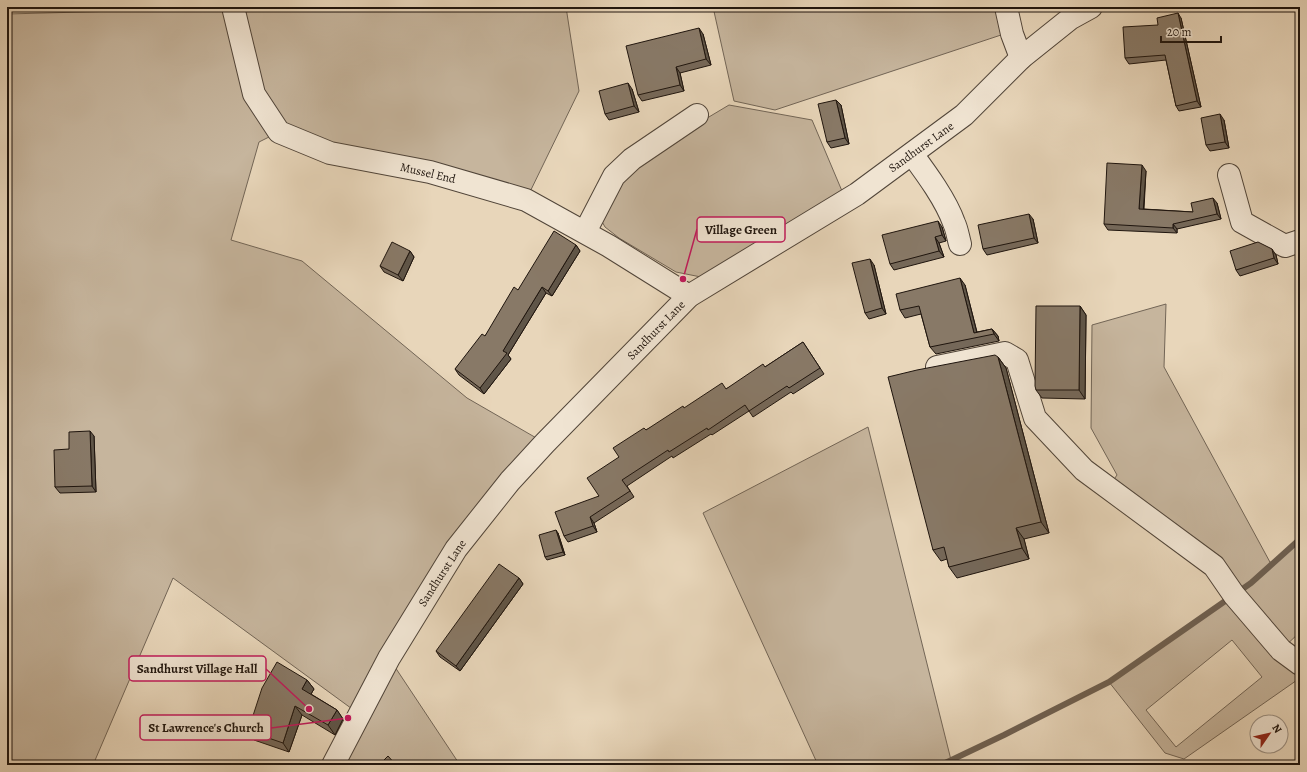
<svg xmlns="http://www.w3.org/2000/svg" width="1307" height="772" font-family="Alegreya,serif">
	<style>
		.green { fill: #c6b59d; stroke: #726556; fill-rule: evenodd }
		.lines { fill: none; stroke-linecap: round; stroke-linejoin: round }
		.stream { stroke: #6f6152; stroke-width: 6 }
		.minor-casing { stroke: #514539; stroke-width: 24 }
		.minor { stroke: #f0e4d2; stroke-width: 22 }
		.wall { fill: #756859; stroke: #1f150e }
		.shaded-wall { fill: #5f5548; stroke: #1f150e }
		.building { fill: #887967; stroke: #1f150e }
		.labels { text-anchor: middle; stroke-width: 3.5; stroke-linejoin: round; paint-order: stroke }
		.street-label { font-size: 12px; fill: #1f150e; stroke: #f0e4d2 }
		.leader { fill: none; stroke: #c2185b; stroke-width: 1.5 }
		.callout-dot { fill: #c2185b; stroke: #f0e4d2; stroke-width: 1.5 }
		.callout { fill: #f0e4d2; stroke: #c2185b; stroke-width: 1.5 }
		.callout-label { font-size: 13px; text-anchor: middle; font-weight: bold; fill: #1f150e }
	</style>
	<rect width="100%" height="100%" fill="#e8d6ba"/>
	<filter id="stains"><feTurbulence type="fractalNoise" baseFrequency=".005" numOctaves="4"/><feColorMatrix values="0 0 0 0 .2 0 0 0 0 .09 0 0 0 0 .02 0 0 0 .5 -.17"/></filter>
	<radialGradient id="worn" r=".72"><stop offset=".6" stop-color="#630" stop-opacity="0"/><stop offset="1" stop-color="#630" stop-opacity=".3"/></radialGradient>
	<g class="green">
		<polygon points="233,7 566,7 579,91 526,200 279,132 259,142 231,240 302,261 467,398 545,443 389,658 460,765 333,765 359,714 173,578 93,765 7,765 7,14 232,8"/>
		<polygon points="713,7 995,7 1001,35 775,110 734,101"/>
		<polygon points="729,105 812,120 842,191 701,277 676,272 619,238 605,227 600,218 618,180 672,139"/>
		<path d="M1166,304l-2,63 107,197 29,-25v93l-19,18 19,14v14l-116,81 -19,-6 -56,-71 125,-87 -126,-107 9,-13 -26,-47 1,-103zM1232,640l30,37 -86,70 -30,-37z"/>
		<polygon points="868,427 951,760 941,765 818,765 703,513"/>
	</g>
	<g class="lines">
		<polyline class="stream" points="941,765 1004,735 1109,682 1251,583 1300,539"/>
		<defs>
			<g id="minor">
				<polyline points="233,7 254,94 279,132 330,153 430,172 526,200 609,246 689,296"/>
				<polyline points="1006,7 1012,34 1021,58"/>
				<path d="M912,154c14,19 34,46 42,69 3,6 4,14 6,21"/>
				<polyline points="1229,175 1242,222 1285,246 1300,241"/>
				<polyline points="585,232 614,176 632,159 697,115"/>
				<polyline points="937,367 1005,353 1017,360 1035,418 1084,470 1214,566 1234,595 1281,650 1300,664"/>
				<polyline points="333,765 389,658 456,549 510,481 545,443 689,296 857,194 964,115 1021,58 1071,18 1091,7"/>
			</g>
		</defs>
		<use href="#minor" class="minor-casing"/>
		<use href="#minor" class="minor"/>
	</g>
	<g class="wall">
		<polygon points="1181,18 1201,107 1179,111 1176,106 1166,60 1129,64 1125,58 1158,25"/>
		<polygon points="703,34 711,65 680,73 684,91 642,101 638,95"/>
		<polygon points="632,89 639,112 609,120 605,114"/>
		<polygon points="836,100 841,105 849,144 831,148 827,142"/>
		<polygon points="1224,120 1229,148 1210,151 1206,145"/>
		<polygon points="1146,171 1144,209 1193,212 1217,203 1221,219 1177,229 1177,233 1108,230 1104,224"/>
		<polygon points="1033,219 1038,243 987,255 983,249"/>
		<polygon points="942,227 946,241 939,243 944,257 894,270 890,264"/>
		<polygon points="576,245 580,251 552,296 546,293 508,355 511,359 484,394 459,375 455,369 485,336 518,290"/>
		<polygon points="410,251 414,257 403,281 384,272 380,266"/>
		<polygon points="1276,255 1278,264 1240,276 1236,270"/>
		<polygon points="874,265 886,314 869,319 865,313"/>
		<polygon points="965,285 977,332 992,329 998,336 999,341 936,354 930,347 921,314 905,318 900,310"/>
		<polygon points="1080,306 1086,315 1085,399 1042,398 1036,390"/>
		<polygon points="803,342 824,374 793,394 791,392 753,417 749,411 712,435 711,434 673,458 672,456 627,486 634,497 594,523 597,532 568,542 564,536 599,496 619,457 646,430 726,389 765,367"/>
		<polygon points="998,357 1006,368 1049,533 1024,539 1029,559 957,578 949,567 947,559 941,561 933,550"/>
		<polygon points="94,436 96,492 60,493 55,487 69,449"/>
		<polygon points="558,533 565,555 547,560 545,557"/>
		<polygon points="519,578 523,584 460,671 440,657 436,651"/>
		<polygon points="307,680 314,689 311,694 337,710 343,719 335,735 302,715 289,752 254,740 248,731"/>
	</g>
	<g class="shaded-wall">
		<polygon points="1178,13 1181,18 1201,107 1197,101"/>
		<polygon points="699,28 703,34 711,65 706,59"/>
		<polygon points="676,67 680,73 684,91 680,85"/>
		<polygon points="628,83 632,89 639,112 634,106"/>
		<polygon points="836,100 841,105 849,144 845,138"/>
		<polygon points="1220,114 1224,120 1229,148 1225,142"/>
		<polygon points="1142,165 1146,171 1143,214 1139,209"/>
		<polygon points="1213,198 1217,203 1221,219 1217,214"/>
		<polygon points="1029,214 1033,219 1038,243 1034,238"/>
		<polygon points="938,221 942,227 946,241 942,235"/>
		<polygon points="1173,224 1177,229 1177,233 1173,228"/>
		<polygon points="935,237 939,243 944,257 939,251"/>
		<polygon points="576,245 580,251 552,296 548,291"/>
		<polygon points="1272,249 1276,255 1278,264 1274,258"/>
		<polygon points="410,251 414,257 403,281 398,275"/>
		<polygon points="870,259 874,265 886,314 882,308"/>
		<polygon points="960,278 965,285 978,337 974,333"/>
		<polygon points="542,287 546,293 508,355 511,359 484,394 480,388"/>
		<polygon points="1080,306 1086,315 1085,399 1079,390"/>
		<polygon points="992,329 998,336 999,341 994,334"/>
		<polygon points="998,357 1006,368 1049,533 1041,522"/>
		<polygon points="90,431 94,436 96,492 92,486"/>
		<polygon points="590,517 594,523 597,532 593,526"/>
		<polygon points="1016,528 1024,539 1029,559 1022,548"/>
		<polygon points="556,530 558,533 565,555 563,552"/>
		<polygon points="519,578 523,584 460,671 456,666"/>
		<polygon points="307,680 314,689 308,699 302,689"/>
		<polygon points="295,706 302,715 289,752 283,743"/>
		<polygon points="337,710 343,719 335,735 328,725"/>
	</g>
	<g class="building">
		<polygon points="1178,13 1197,101 1176,106 1165,55 1125,58 1123,27 1158,25 1157,18"/>
		<polygon points="699,28 706,59 676,67 680,85 638,95 626,46"/>
		<polygon points="628,83 634,106 605,114 599,91"/>
		<polygon points="836,100 845,138 827,142 818,104"/>
		<polygon points="1220,114 1225,142 1206,145 1201,118"/>
		<polygon points="1107,163 1142,165 1139,209 1193,212 1191,203 1213,198 1217,214 1173,224 1173,228 1104,224"/>
		<polygon points="1029,214 1034,238 983,249 978,225"/>
		<polygon points="938,221 942,235 935,237 939,251 890,264 882,235"/>
		<polygon points="554,231 576,245 548,291 542,287 503,351 507,353 480,388 455,369 482,334 485,336 514,287 518,290"/>
		<polygon points="392,242 410,251 398,275 380,266"/>
		<polygon points="1258,242 1272,249 1274,258 1236,270 1230,251"/>
		<polygon points="870,259 882,308 865,313 852,263"/>
		<polygon points="960,278 974,333 992,329 994,334 930,347 919,306 900,310 896,294"/>
		<polygon points="1036,306 1080,306 1079,390 1036,390 1035,386"/>
		<polygon points="803,342 820,368 789,388 787,386 749,411 745,405 708,430 707,428 669,452 668,450 622,480 630,491 590,517 593,526 564,536 555,512 599,496 587,478 619,457 613,448 644,428 646,430 683,406 684,408 722,383 726,389 763,364 765,367"/>
		<polygon points="995,355 998,357 1041,522 1016,528 1022,548 949,567 944,547 933,550 888,377 917,370"/>
		<polygon points="90,431 92,486 55,487 54,450 69,449 69,432"/>
		<polygon points="556,530 563,552 545,557 539,535"/>
		<polygon points="499,564 519,578 456,666 436,651"/>
		<polygon points="277,662 307,680 302,689 337,710 328,725 295,706 283,743 248,731 262,688"/>
		<polygon points="388,756 396,765 379,765"/>
	</g>
	<g class="labels">
		<g class="street-label">
			<text transform="translate(921 147) rotate(-36)" y="4">Sandhurst Lane</text>
			<text transform="translate(428 173) rotate(13)" y="4">Mussel End</text>
			<text transform="translate(656 330) rotate(-46)" y="4">Sandhurst Lane</text>
			<text transform="translate(442 573) rotate(-57)" y="4">Sandhurst Lane</text>
		</g>
	</g>
	<path class="leader" d="M683 279L697 229M309 709L266 669M348 718L271 728"/>
	<g class="callout-dot">
		<circle cx="683" cy="279" r="4"/>
		<circle cx="309" cy="709" r="4"/>
		<circle cx="348" cy="718" r="4"/>
	</g>
	<g class="callout">
		<rect x="697" y="217" width="88" height="25" rx="4"/>
		<rect x="129" y="656" width="137" height="25" rx="4"/>
		<rect x="140" y="715" width="131" height="25" rx="4"/>
	</g>
	<g class="callout-label">
		<text x="741" y="234">Village Green</text>
		<text x="197" y="673">Sandhurst Village Hall</text>
		<text x="206" y="732">St Lawrence's Church</text>
	</g>
	<rect width="1307" height="772" fill="none" stroke="#e8d6ba" stroke-width="24"/>
	<rect x="8" y="8" width="1291" height="756" fill="none" stroke="#1f150e" stroke-width="2"/>
	<rect x="12" y="12" width="1283" height="748" fill="none" stroke="#1f150e"/>
	<g transform="translate(1269 734) rotate(56)"><circle r="19" fill="#f0e4d2" stroke="#9c9184"/>
	<path d="M0-3L7 15L0 10L-7 15Z" fill="#8f2418"/>
	<text y="-6" font-size="11" font-weight="bold" text-anchor="middle" fill="#1f150e">N</text>
	</g>
	<path d="M1161 36v6h60v-6" fill="none" stroke="#1f150e" stroke-width="2"/>
	<text x="1167" y="36" font-size="12" fill="#1f150e" stroke="#f0e4d2" stroke-width="3" paint-order="stroke">20 m</text>
	<rect width="100%" height="100%" filter="url(#stains)"/>
	<rect width="100%" height="100%" fill="url(#worn)"/>
</svg>
